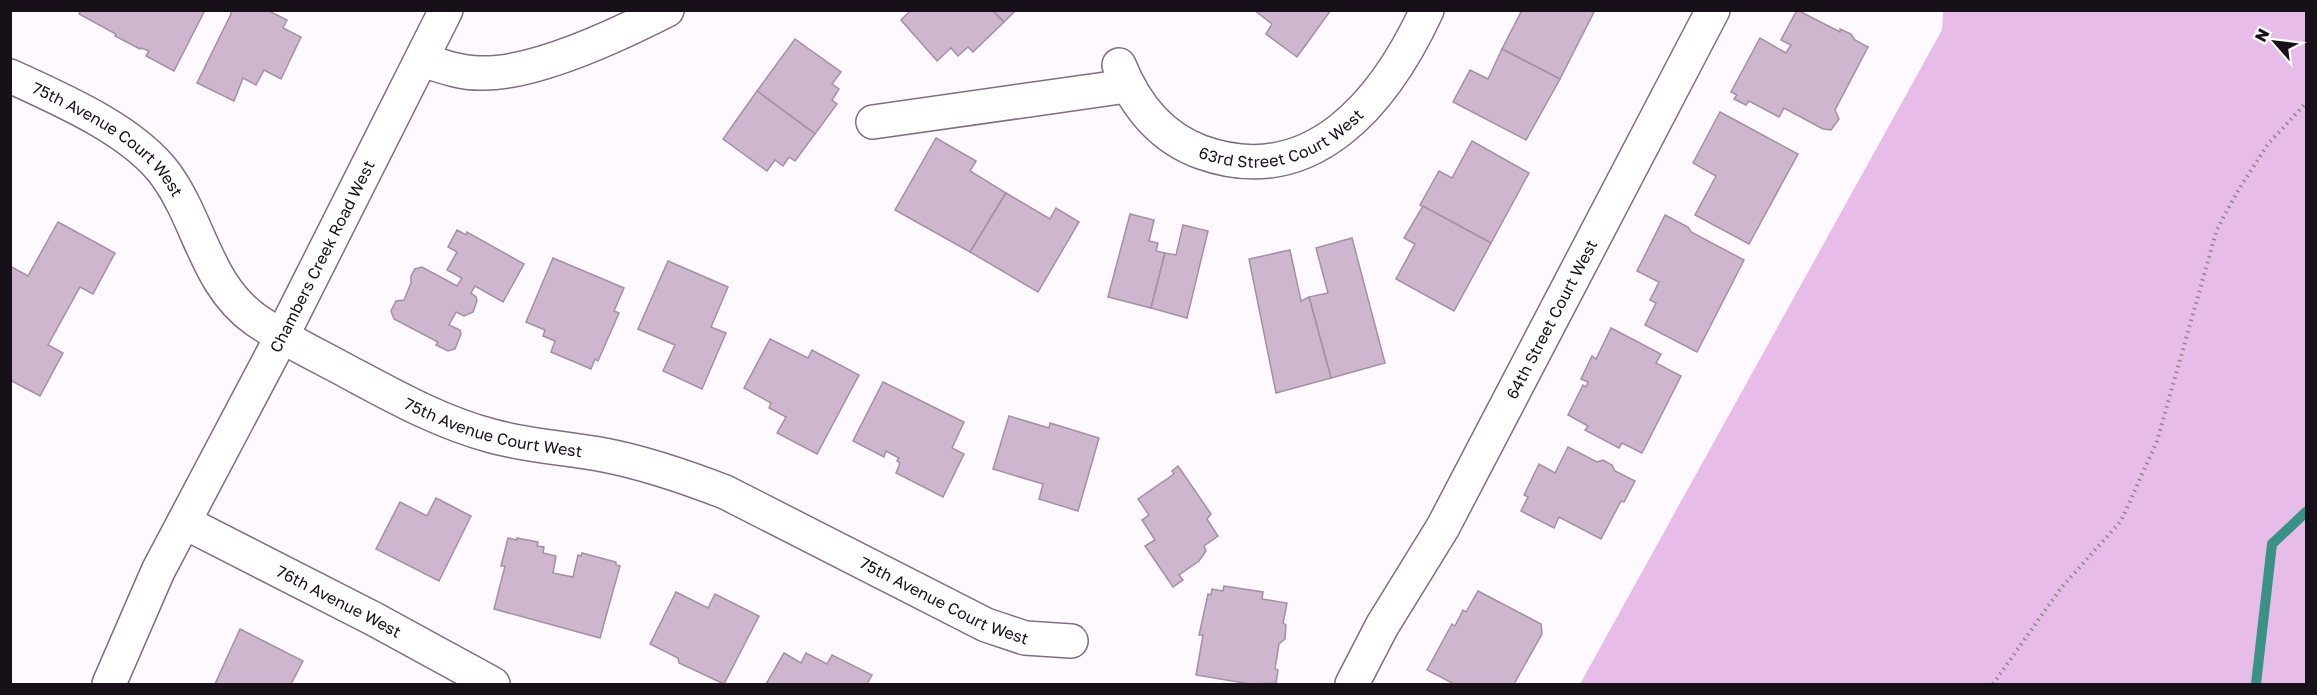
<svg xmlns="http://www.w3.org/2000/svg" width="2317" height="695" font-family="'Golos Text',sans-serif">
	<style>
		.green { fill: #e7bce8 }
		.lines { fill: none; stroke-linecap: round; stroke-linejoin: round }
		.stream { stroke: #3a9287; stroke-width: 10 }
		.building { fill: #cdb6ce; stroke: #a58fa5; stroke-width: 1.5 }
		.minor-casing { stroke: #826c82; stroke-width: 36 }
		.path { stroke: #8d868d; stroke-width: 4; stroke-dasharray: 1.5 4.5; stroke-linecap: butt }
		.minor { stroke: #fff; stroke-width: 33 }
		.labels { text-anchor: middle; stroke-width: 5; stroke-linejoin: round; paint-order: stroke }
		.street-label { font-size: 16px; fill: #181018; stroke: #fff }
	</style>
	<rect width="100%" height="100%" fill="#fef9fe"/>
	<polygon class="green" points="1943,11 2306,11 2306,684 1580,684 1942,30"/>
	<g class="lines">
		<polyline class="stream" points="2256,684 2272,544 2306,512"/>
	</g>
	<g class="building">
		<polygon points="81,10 205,10 174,71 146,56 149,51 141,48 140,49 115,36 116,34 79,14"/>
		<polygon points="231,10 267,10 287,20 283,28 301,37 281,79 264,70 256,85 243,78 234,101 197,83 231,14"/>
		<polygon points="911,10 992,10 1004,22 973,52 968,47 958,56 951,48 937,61 901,20"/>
		<polygon points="992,10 1016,10 1004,22"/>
		<polygon points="1254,10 1331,10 1297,57 1266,34 1272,24"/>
		<polygon points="1522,10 1595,10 1560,79 1502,49"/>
		<polygon points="1797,10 1840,32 1840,29 1851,34 1855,40 1868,47 1835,110 1839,119 1831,130 1823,129 1784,108 1779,117 1749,101 1746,105 1734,99 1737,95 1731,92 1760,38 1786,53 1791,45 1781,40"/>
		<polygon points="795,39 841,72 832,84 839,89 832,100 837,104 815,134 757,91"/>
		<polygon points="1502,49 1560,79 1526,140 1453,102 1470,70 1488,79"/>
		<polygon points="757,91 815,134 795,161 789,157 783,166 775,160 767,171 723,139"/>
		<polygon points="1720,112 1798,154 1749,244 1695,215 1716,176 1693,163"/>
		<polygon points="936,138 976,161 970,171 1006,193 970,252 895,210"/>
		<polygon points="1472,141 1529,173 1491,243 1420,205 1439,171 1452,178"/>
		<polygon points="1006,193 1050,219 1056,208 1079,222 1038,292 970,252"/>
		<polygon points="1423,206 1491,243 1454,311 1396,279 1415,244 1404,238"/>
		<polygon points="1130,214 1154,220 1149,241 1158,243 1156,251 1165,253 1151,308 1108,297"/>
		<polygon points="1665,215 1688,227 1691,232 1744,260 1697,352 1645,325 1656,303 1650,300 1659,282 1637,271"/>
		<polygon points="58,222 115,253 93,294 80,287 48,345 63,353 40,396 10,380 10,266 28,276"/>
		<polygon points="1183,225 1208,231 1187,318 1151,308 1165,253 1176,255"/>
		<polygon points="457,230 466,235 467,232 524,264 503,302 475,286 471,293 476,297 477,301 473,312 464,316 456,312 449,325 460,330 461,334 455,349 448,351 436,345 438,342 394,319 391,311 396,301 404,300 411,283 411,276 415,269 422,267 457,286 462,278 447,270 457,252 448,247"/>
		<polygon points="1352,238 1385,363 1331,378 1309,297 1328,293 1316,248"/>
		<polygon points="1290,250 1301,301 1309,297 1331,378 1276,393 1249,259"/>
		<polygon points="553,258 624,288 614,311 619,313 598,361 595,359 591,369 551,352 555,341 543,336 545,330 526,322"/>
		<polygon points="668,261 728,287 711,327 726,333 702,389 663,371 675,345 638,329"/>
		<polygon points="1611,328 1661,354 1656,363 1681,376 1642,453 1622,443 1619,448 1585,430 1588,426 1568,415 1583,385 1586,387 1588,382 1581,379 1592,356 1596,359"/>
		<polygon points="770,339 808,358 812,350 859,375 817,454 777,433 786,417 769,408 771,403 744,388"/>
		<polygon points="883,382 964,422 952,448 964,454 943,497 896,473 900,463 897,461 899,458 886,451 884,457 853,441"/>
		<polygon points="1009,416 1049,428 1050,423 1099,438 1078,511 1039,499 1043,484 993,469"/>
		<polygon points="1568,447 1597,462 1603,460 1612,465 1615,471 1635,481 1624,502 1621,501 1601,539 1559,517 1554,528 1521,511 1528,497 1524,495 1539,464 1555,473"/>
		<polygon points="1178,466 1211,514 1207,519 1218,536 1204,546 1206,551 1199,561 1179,575 1183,580 1173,587 1145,546 1155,540 1142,520 1149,515 1138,499 1174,474 1172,471"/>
		<polygon points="436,498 471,516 439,581 376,549 400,502 427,516"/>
		<polygon points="508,538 517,540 517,538 538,542 537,546 544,547 543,553 556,556 553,573 573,577 578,555 581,556 582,553 616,562 616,565 620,566 600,638 494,609 505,566 501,566"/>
		<polygon points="1224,586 1263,592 1262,599 1287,603 1283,623 1286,625 1285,639 1279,644 1275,669 1278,670 1276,683 1250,684 1196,675 1203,635 1199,635 1208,594 1211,595 1212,589 1223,591"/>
		<polygon points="1478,591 1541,624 1542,634 1514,684 1454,684 1427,670 1452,624 1455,626 1463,610 1466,612"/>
		<polygon points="676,592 708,608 715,594 759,616 724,684 679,663 678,658 650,644"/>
		<polygon points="240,629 303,661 291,684 215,684"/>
		<polygon points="784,653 801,663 806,653 827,664 832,655 872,675 867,684 766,684"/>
	</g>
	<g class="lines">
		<defs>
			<g id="minor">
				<path d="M422,60c19,6 38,13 58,13 54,2 138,-38 187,-63"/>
				<path id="s1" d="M1119,65c16,40 41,72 82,87 111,40 184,-51 226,-142"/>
				<path id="s2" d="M10,76c50,23 123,54 156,99 34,47 40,110 90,145 26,18 55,32 83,47 49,26 99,55 153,69 36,10 75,12 112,19 42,8 82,22 121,37l261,133 39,13 46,3"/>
				<polyline points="873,122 1127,86"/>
				<path id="s3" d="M184,522l190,97 119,65"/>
				<path id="s4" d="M109,684l49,-113 124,-235 164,-326"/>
				<path id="s5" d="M1352,684l30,-58 61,-99 270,-517"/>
			</g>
		</defs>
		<use href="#minor" class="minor-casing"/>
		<polyline class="path" points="1993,684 2061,588 2121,521 2157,441 2217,229 2239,189 2268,144 2306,103"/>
		<use href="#minor" class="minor"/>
	</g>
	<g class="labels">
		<g class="street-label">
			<text dy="6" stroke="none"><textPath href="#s1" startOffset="210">63rd Street Court West</textPath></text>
			<text dy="6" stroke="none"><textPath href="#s2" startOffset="118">75th Avenue Court West</textPath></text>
			<text dy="6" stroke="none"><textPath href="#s4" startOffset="478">Chambers Creek Road West</textPath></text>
			<text dy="6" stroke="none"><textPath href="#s5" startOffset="416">64th Street Court West</textPath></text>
			<text dy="6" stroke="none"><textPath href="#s2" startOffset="622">75th Avenue Court West</textPath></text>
			<text dy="6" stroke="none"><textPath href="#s2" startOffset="1108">75th Avenue Court West</textPath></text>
			<text dy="6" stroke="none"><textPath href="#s3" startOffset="174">76th Avenue West</textPath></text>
		</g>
	</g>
	<rect width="2317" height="695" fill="none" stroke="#181018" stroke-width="24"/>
	<g transform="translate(2275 42) rotate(298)" stroke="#ffffff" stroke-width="4.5" paint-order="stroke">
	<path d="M0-4.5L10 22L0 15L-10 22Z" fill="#181018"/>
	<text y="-9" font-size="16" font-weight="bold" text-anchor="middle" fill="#181018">N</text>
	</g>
</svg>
